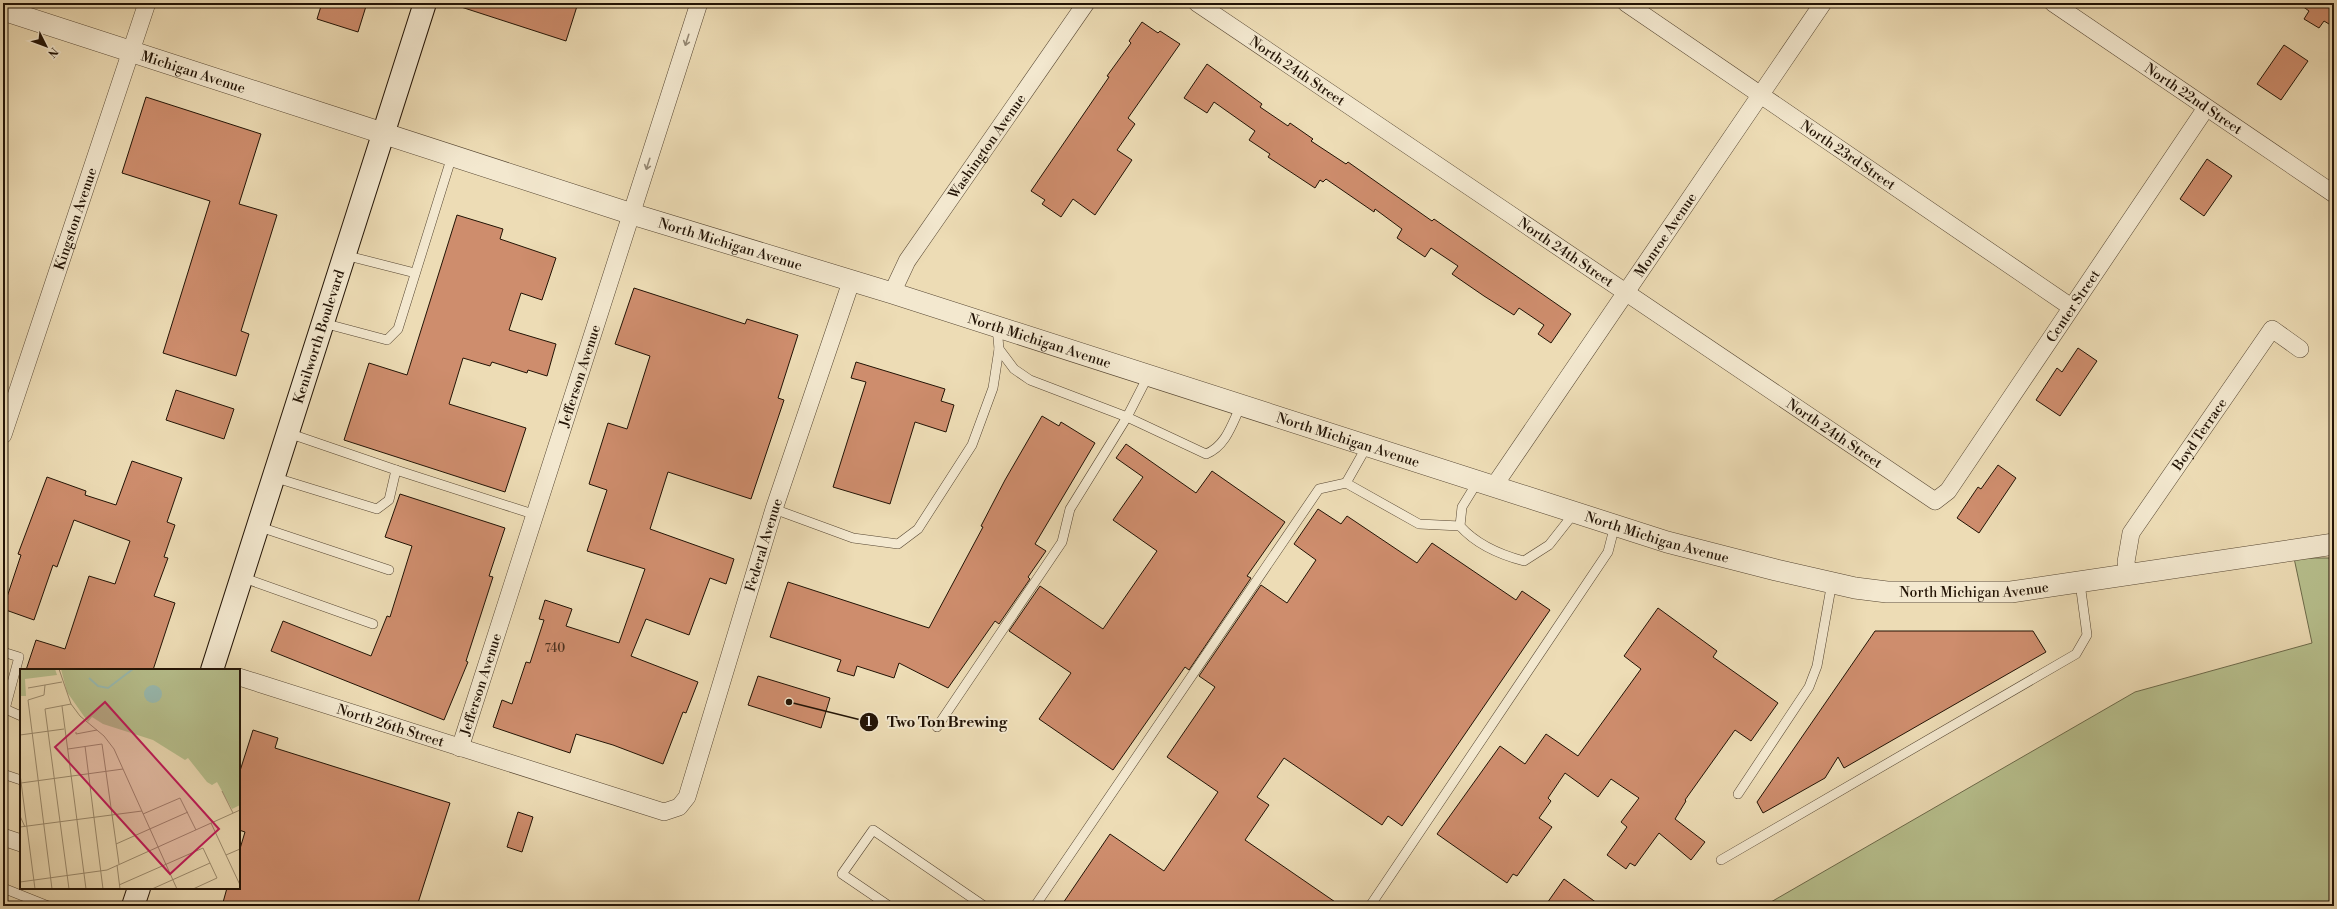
<svg xmlns="http://www.w3.org/2000/svg" width="2337" height="909" font-family="'Libre Bodoni',serif">
	<style>
		.green { fill: #b7c08e; stroke: #6c6a4a }
		.building { fill: #ce8d6d; stroke: #221305 }
		.lines { fill: none; stroke-linecap: round; stroke-linejoin: round }
		.service-casing { stroke: #554531; stroke-width: 10 }
		.minor-casing { stroke: #554531; stroke-width: 18 }
		.tertiary-casing { stroke: #554531; stroke-width: 22 }
		.secondary-casing { stroke: #221305; stroke-width: 24 }
		.service { stroke: #f3e8cf; stroke-width: 9 }
		.minor { stroke: #f3e8cf; stroke-width: 17 }
		.tertiary { stroke: #f3e8cf; stroke-width: 21 }
		.secondary { stroke: #f3e8cf; stroke-width: 22 }
		.oneway { stroke: #958874 }
		.labels { text-anchor: middle; stroke-width: 3.5; stroke-linejoin: round; paint-order: stroke }
		.number-label { font-size: 12px; fill: #4d321f }
		.street-label { font-size: 14px; fill: #221305; stroke: #f3e8cf }
		.inset-river { fill: none; stroke: #99bbb1; stroke-width: 2 }
		.inset-road { fill: none; stroke: #9c8c6f; stroke-width: 1 }
		.view { fill: #c2185b; fill-opacity: 0.15; stroke: #c2185b; stroke-width: 2 }
		.inset-edge { fill: none; stroke: #221305; stroke-width: 2 }
		.leader { fill: none; stroke: #221305; stroke-width: 1.5 }
		.callout-dot { fill: #221305; stroke: #f3e8cf; stroke-width: 1.5 }
		.mark-label { font-size: 12px; text-anchor: middle; font-weight: bold; fill: #fff }
		.callout-label { font-size: 15px; text-anchor: middle; font-weight: bold; fill: #221305; stroke: #f3e8cf; stroke-width: 3.5; stroke-linejoin: round; paint-order: stroke }
	</style>
	<rect width="100%" height="100%" fill="#eddcb5"/>
	<filter id="stains"><feTurbulence type="fractalNoise" baseFrequency=".005" numOctaves="4"/><feColorMatrix values="0 0 0 0 .2 0 0 0 0 .09 0 0 0 0 .02 0 0 0 .5 -.17"/></filter>
	<radialGradient id="worn" r=".72"><stop offset=".6" stop-color="#630" stop-opacity="0"/><stop offset="1" stop-color="#630" stop-opacity=".3"/></radialGradient>
	<polygon class="green" points="2294,558 2334,558 2334,906 1764,906 2135,692 2312,643"/>
	<g class="building">
		<polygon points="322,3 367,3 358,32 317,19"/>
		<polygon points="459,3 578,3 566,41 458,6"/>
		<polygon points="2298,3 2334,3 2334,27 2324,21 2319,28 2304,19 2309,11"/>
		<polygon points="1142,22 1158,33 1160,31 1180,44 1128,118 1135,124 1117,150 1132,160 1095,215 1073,199 1061,217 1042,204 1045,200 1031,191 1109,77 1107,76 1131,43 1129,41"/>
		<polygon points="2284,45 2308,61 2281,100 2257,84"/>
		<polygon points="1207,64 1262,104 1260,107 1288,126 1290,123 1313,139 1311,141 1346,164 1348,162 1432,221 1434,219 1571,314 1551,343 1538,334 1544,325 1519,308 1514,315 1484,296 1452,274 1458,266 1431,248 1425,257 1397,238 1402,229 1375,209 1374,212 1326,179 1323,182 1320,180 1315,188 1268,157 1270,154 1249,140 1255,131 1214,102 1207,113 1184,98"/>
		<polygon points="146,97 261,134 239,204 277,215 241,331 249,334 236,376 163,353 210,201 122,173"/>
		<polygon points="2207,159 2232,176 2204,216 2180,199"/>
		<polygon points="457,215 503,229 500,239 556,258 542,300 521,293 509,330 556,344 547,376 528,370 527,373 492,362 490,366 463,358 449,404 526,428 505,492 344,440 369,363 407,375"/>
		<polygon points="634,288 745,324 747,319 798,335 778,398 784,400 751,499 668,472 650,529 734,559 726,584 710,578 689,635 646,619 631,656 698,682 686,713 683,712 663,764 613,745 576,734 570,753 493,727 502,700 512,704 526,662 530,663 544,620 539,619 545,600 572,609 566,626 619,643 645,569 587,551 607,490 589,484 608,423 627,429 650,356 615,344"/>
		<polygon points="2078,348 2097,361 2060,416 2036,400 2057,368 2062,372"/>
		<polygon points="856,362 945,389 941,401 954,405 946,432 915,422 890,504 833,487 866,382 851,378"/>
		<polygon points="176,390 234,409 224,439 166,420"/>
		<polygon points="1042,416 1059,426 1061,422 1095,443 1035,544 1046,551 1028,577 1030,579 999,624 995,621 948,688 899,663 894,678 857,666 854,676 837,671 841,660 770,637 788,582 929,628 983,527 981,526 1005,480"/>
		<polygon points="1126,444 1196,493 1212,471 1285,522 1247,576 1251,578 1189,670 1185,667 1113,770 1039,719 1071,673 1009,631 1040,586 1103,629 1157,551 1113,520 1143,477 1116,458"/>
		<polygon points="132,461 182,478 167,522 175,525 164,557 168,558 154,596 175,603 153,670 26,670 36,640 65,649 89,576 115,584 130,541 74,520 57,567 53,565 34,620 3,609 21,555 18,554 47,477 86,491 85,495 116,505"/>
		<polygon points="1998,465 2016,478 1979,533 1957,518 1978,487 1981,489"/>
		<polygon points="400,494 505,528 489,576 493,577 466,661 468,662 444,720 271,651 283,621 371,656 387,616 390,617 412,546 385,537"/>
		<polygon points="1318,509 1341,524 1347,516 1417,563 1432,543 1516,600 1522,591 1550,610 1402,826 1388,816 1382,825 1284,758 1257,797 1269,805 1245,840 1341,906 1061,906 1110,834 1164,871 1218,792 1167,757 1215,687 1199,676 1261,585 1287,603 1316,560 1294,544"/>
		<polygon points="1658,608 1717,651 1713,657 1778,703 1751,741 1735,730 1685,800 1686,801 1675,819 1705,842 1691,860 1659,833 1635,866 1630,863 1626,869 1607,855 1627,827 1621,822 1639,798 1611,779 1598,797 1565,773 1548,798 1551,801 1539,818 1552,827 1517,876 1513,874 1507,883 1437,834 1500,746 1525,764 1546,734 1578,756 1641,669 1624,656"/>
		<polygon points="1875,631 2033,631 2046,652 1844,768 1838,757 1825,778 1763,813 1757,802"/>
		<polygon points="758,676 830,698 821,728 748,705"/>
		<polygon points="253,730 278,738 275,748 450,803 417,906 222,906 227,888 239,888 239,852 245,832 239,830 239,774"/>
		<polygon points="518,812 533,817 522,852 507,847"/>
		<polygon points="1564,879 1601,906 1545,906"/>
	</g>
	<g class="lines">
		<defs>
			<g id="service">
				<polyline points="344,255 415,273"/>
				<polyline points="323,323 387,340 398,329 452,156"/>
				<path d="M997,327l2,22 15,20 16,11 97,37 79,37c20,-8 26,-30 35,-49"/>
				<polyline points="1367,446 1346,483 1419,524 1460,526"/>
				<polyline points="396,470 536,515"/>
				<polyline points="273,477 377,509 389,500 396,470 288,433"/>
				<path d="M1478,481l-16,26 -2,19c16,18 41,29 64,35l25,-16 26,-33"/>
				<polyline points="774,509 853,538 898,544 918,529 972,445 993,388 999,349"/>
				<polyline points="257,526 389,570"/>
				<polyline points="241,577 373,624"/>
				<polyline points="3,652 19,657 5,709"/>
				<polyline points="3,708 21,716"/>
				<polyline points="937,727 1062,542 1070,509 1127,417 1148,376"/>
				<polyline points="3,774 21,780"/>
				<polyline points="1738,794 1809,687 1817,666 1832,582"/>
				<polyline points="1721,860 2076,654 2087,635 2080,583"/>
				<polyline points="3,888 48,906"/>
				<polyline points="889,906 842,874 873,830 984,906"/>
				<polyline points="1035,906 1319,489 1346,483"/>
				<polyline points="1370,906 1608,552 1615,525"/>
			</g>
			<g id="minor">
				<path id="s1" d="M1197,3l738,498 13,-10 258,-383"/>
				<path id="s2" d="M1626,3l445,304"/>
				<path id="s3" d="M2053,3l281,191"/>
				<path id="s4" d="M892,293l15,-32 179,-258"/>
				<path id="s5" d="M3,435l144,-432"/>
				<path id="s6" d="M1494,486l329,-483"/>
				<path id="s7" d="M2129,576l-3,-14 5,-29 141,-204 28,20"/>
				<path id="s8" d="M239,677l425,135 15,-5 8,-10 87,-288 77,-227"/>
				<path id="s9" d="M460,748l239,-745"/>
				<polyline points="3,837 21,843"/>
			</g>
			<g id="tertiary">
				<path id="s10" d="M3,10l629,204 260,79 775,249 109,28 79,18 32,4h124l323,-48"/>
			</g>
			<g id="secondary">
				<path id="s11" d="M212,670l213,-667"/>
				<polyline points="133,906 139,888"/>
			</g>
		</defs>
		<use href="#service" class="service-casing"/>
		<use href="#minor" class="minor-casing"/>
		<use href="#tertiary" class="tertiary-casing"/>
		<use href="#secondary" class="secondary-casing"/>
		<use href="#service" class="service"/>
		<use href="#minor" class="minor"/>
		<use href="#tertiary" class="tertiary"/>
		<use href="#secondary" class="secondary"/>
	</g>
	<defs><path id="oneway-shaft" d="M-6 0H5M1.5-3L5.5 0L1.5 3" fill="none" stroke-width="1.6" stroke-linecap="round" stroke-linejoin="round"/></defs>
	<g class="oneway">
		<use href="#oneway-shaft" transform="translate(687 40) rotate(108)"/>
		<use href="#oneway-shaft" transform="translate(648 164) rotate(108)"/>
	</g>
	<g class="labels">
		<g class="number-label">
			<text x="555" y="652">740</text>
		</g>
		<g class="street-label">
			<text dy="5" stroke="none"><textPath href="#s10" startOffset="200">Michigan Avenue</textPath></text>
			<text dy="5" stroke="none"><textPath href="#s1" startOffset="121">North 24th Street</textPath></text>
			<text dy="5" stroke="none"><textPath href="#s3" startOffset="170">North 22nd Street</textPath></text>
			<text dy="5" stroke="none"><textPath href="#s4" startOffset="175">Washington Avenue</textPath></text>
			<text dy="5" stroke="none"><textPath href="#s2" startOffset="269">North 23rd Street</textPath></text>
			<text dy="5" stroke="none"><textPath href="#s5" startOffset="228">Kingston Avenue</textPath></text>
			<text dy="5" stroke="none"><textPath href="#s6" startOffset="304">Monroe Avenue</textPath></text>
			<text dy="5" stroke="none"><textPath href="#s10" startOffset="764">North Michigan Avenue</textPath></text>
			<text dy="5" stroke="none"><textPath href="#s1" startOffset="445">North 24th Street</textPath></text>
			<text dy="5" stroke="none"><textPath href="#s1" startOffset="1130">Center Street</textPath></text>
			<text dy="5" stroke="none"><textPath href="#s11" startOffset="350">Kenilworth Boulevard</textPath></text>
			<text dy="5" stroke="none"><textPath href="#s10" startOffset="1088">North Michigan Avenue</textPath></text>
			<text dy="5" stroke="none"><textPath href="#s9" startOffset="391">Jefferson Avenue</textPath></text>
			<text dy="5" stroke="none"><textPath href="#s1" startOffset="769">North 24th Street</textPath></text>
			<text dy="5" stroke="none"><textPath href="#s7" startOffset="164">Boyd Terrace</textPath></text>
			<text dy="5" stroke="none"><textPath href="#s10" startOffset="1412">North Michigan Avenue</textPath></text>
			<text dy="5" stroke="none"><textPath href="#s10" startOffset="1736">North Michigan Avenue</textPath></text>
			<text dy="5" stroke="none"><textPath href="#s8" startOffset="738">Federal Avenue</textPath></text>
			<text dy="5" stroke="none"><textPath href="#s10" startOffset="2060">North Michigan Avenue</textPath></text>
			<text dy="5" stroke="none"><textPath href="#s9" startOffset="67">Jefferson Avenue</textPath></text>
			<text dy="5" stroke="none"><textPath href="#s8" startOffset="159">North 26th Street</textPath></text>
		</g>
	</g>
	<g transform="translate(20 669)">
		<rect width="220" height="220" fill="#eddcb5"/>
		<path d="M0,0h35l2,6 -32,4 1,17h-6zM41,0h179v136l-8,4 -15,-27 -5,3 -5,-3 -19,-24 -3,2 -32,-20 -50,-16 -11,-7 -4,5 -21,-30z" fill="#b7c08e"/>
		<path d="M124 25a9 9 0 1 1 18 0a9 9 0 1 1-18 0Z" fill="#99bbb1"/>
		<path class="inset-river" d="M69,9l9,8 10,2 25,-19"/>
		<path class="inset-road" d="M39,0l12,35 9,12 24,20 10,13 63,140M25,16l-1,10 -16,5 24,189M8,19l34,-6M42,37l24,183M56,63v2l21,-4M0,66l44,-6M65,77l18,143M48,80l34,-5 17,120M0,105l15,115M1,114l102,-14M202,122l11,22M123,145l37,-16 16,32M0,147l5,11M191,154l29,62M0,158l122,-16M96,175l72,-32M206,186l14,-6M97,196l3,24M0,213l87,-12 133,-60M99,216l84,-37 14,30 -24,11M49,220l-24,-180 26,-5M132,220l58,-26"/>
		<path class="view" d="M85,33l114,127 -49,45 -115,-127z"/>
		<rect width="220" height="220" class="inset-edge"/>
	</g>
	<path class="leader" d="M789 702L869 722"/>
	<g class="callout-dot">
		<circle cx="789" cy="702" r="4"/>
		<circle cx="869" cy="722" r="10"/>
	</g>
	<g class="mark-label">
		<text x="869" y="726">1</text>
	</g>
	<g class="callout-label">
		<text x="947" y="727">Two Ton Brewing</text>
	</g>
	<rect width="2337" height="909" fill="none" stroke="#eddcb5" stroke-width="16"/>
	<rect x="4" y="4" width="2329" height="901" fill="none" stroke="#221305" stroke-width="2"/>
	<rect x="8" y="8" width="2321" height="893" fill="none" stroke="#221305"/>
	<g transform="translate(46 46) rotate(132)" stroke="#f3e8cf" stroke-width="3" paint-order="stroke">
	<path d="M0-3L7 15L0 10L-7 15Z" fill="#221305"/>
	<text y="-6" font-size="11" font-weight="bold" text-anchor="middle" fill="#221305">N</text>
	</g>
	<rect width="100%" height="100%" filter="url(#stains)"/>
	<rect width="100%" height="100%" fill="url(#worn)"/>
</svg>
